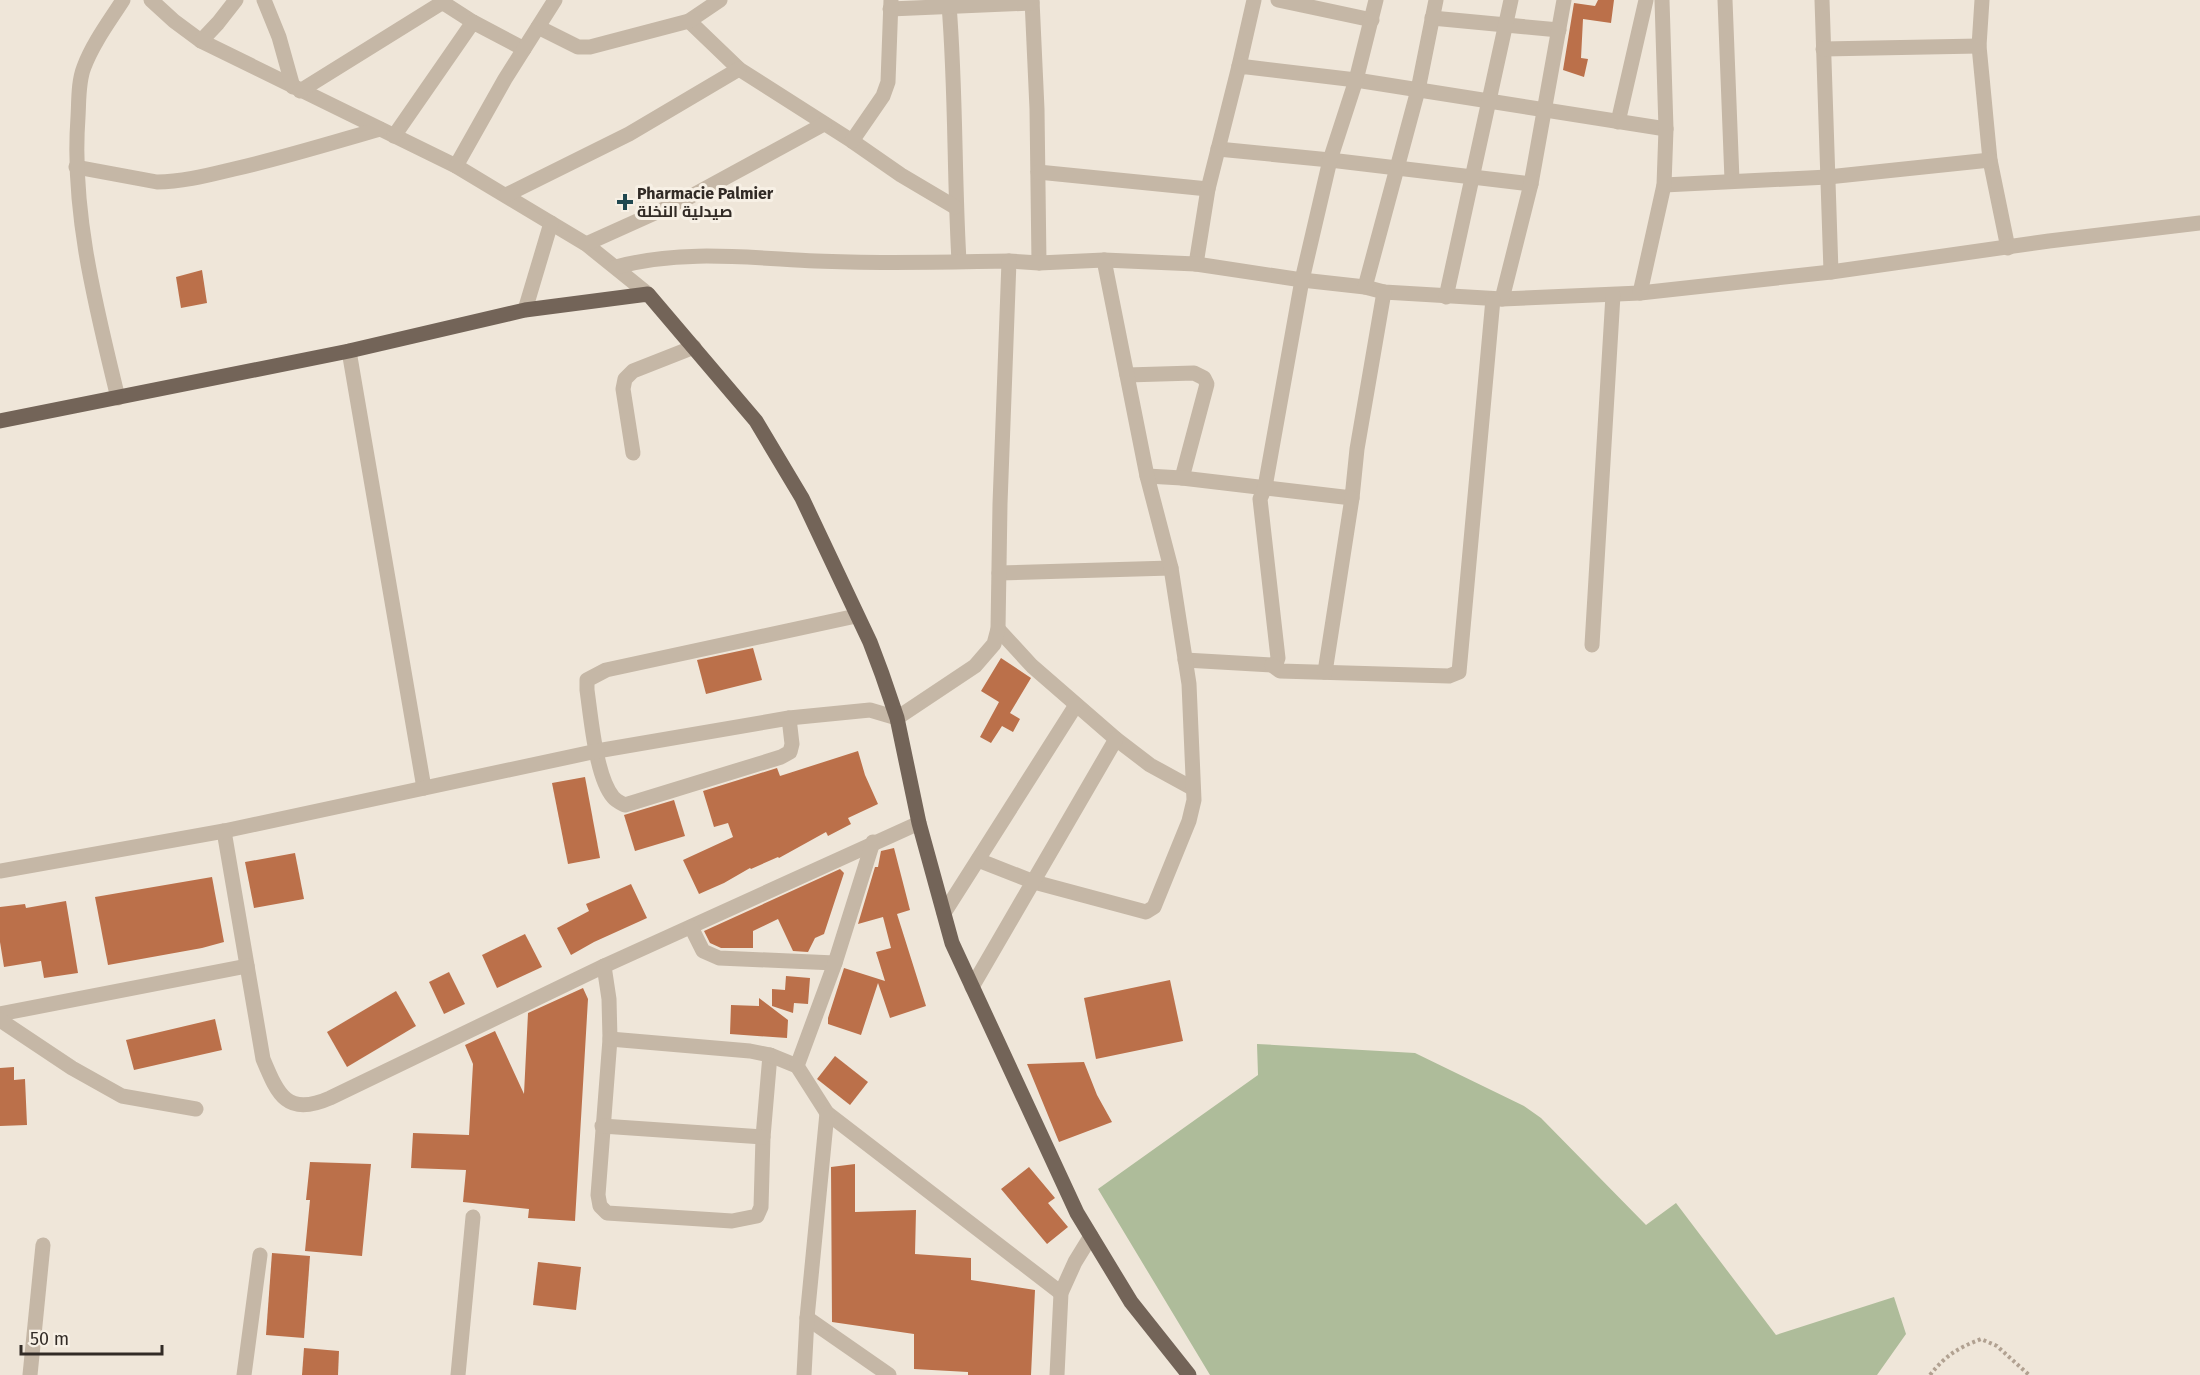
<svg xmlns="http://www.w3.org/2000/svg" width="2200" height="1375" font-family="'Fira Sans',Cairo,sans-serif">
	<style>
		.green { fill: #aebc9a }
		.building { fill: #bb704a }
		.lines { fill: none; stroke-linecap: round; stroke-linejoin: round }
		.path { stroke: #b1a191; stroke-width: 4; stroke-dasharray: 3 3; stroke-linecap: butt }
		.minor { stroke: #c5b7a6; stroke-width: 15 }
		.major { stroke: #736458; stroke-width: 15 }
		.poi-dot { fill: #204850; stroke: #f7f0e5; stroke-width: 2 }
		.labels { text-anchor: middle; stroke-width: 6; stroke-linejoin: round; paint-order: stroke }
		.poi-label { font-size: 16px; font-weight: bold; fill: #322b26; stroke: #f7f0e5; text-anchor: start }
	</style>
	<rect width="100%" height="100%" fill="#efe6d9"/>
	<polygon class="green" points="1257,1044 1415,1053 1524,1106 1541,1118 1646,1225 1676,1203 1776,1335 1894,1297 1906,1334 1877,1375 1210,1375 1098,1189 1258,1075"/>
	<g class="building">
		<polygon points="1598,0 1614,0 1611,23 1583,19 1581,58 1588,59 1584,77 1563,70 1574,3 1595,6"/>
		<polygon points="202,270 207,303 181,308 176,277"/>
		<polygon points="753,648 762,680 706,694 697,660"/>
		<polygon points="1001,658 1031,678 1010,713 1020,719 1013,732 1002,726 991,743 980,737 999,702 981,691"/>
		<polygon points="858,751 865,775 878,804 848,818 851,824 828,836 826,832 779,858 778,857 751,869 750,868 724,883 699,894 683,860 733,837 728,823 714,827 703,791 777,768 780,776"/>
		<polygon points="585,777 600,858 568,864 552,783"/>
		<polygon points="674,800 685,836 635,851 624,815"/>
		<polygon points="894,848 910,910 897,914 926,1006 890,1018 878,983 861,1035 828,1024 828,1018 844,968 885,981 876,952 891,948 883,917 858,924 875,867 878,867 881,851"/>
		<polygon points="295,853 304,899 254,908 245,862"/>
		<polygon points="840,869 844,873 824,934 815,938 808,952 793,951 778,919 753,931 753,948 721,948 710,943 704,931"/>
		<polygon points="212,877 224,942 202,948 108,965 95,897"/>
		<polygon points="631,884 647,918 594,942 571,955 557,928 589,911 586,904"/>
		<polygon points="66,901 78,973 44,978 41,961 4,967 0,942 0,907 25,904 26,908"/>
		<polygon points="525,934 542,967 497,988 482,955"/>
		<polygon points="449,972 465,1004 444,1014 429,982"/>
		<polygon points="786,976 810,978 808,1004 794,1003 793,1013 772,1006 772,989 785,990"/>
		<polygon points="1170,980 1183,1041 1096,1059 1084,998"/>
		<polygon points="583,988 588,999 575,1221 528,1218 529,1209 463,1202 466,1170 411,1168 413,1133 469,1135 473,1064 465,1045 495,1031 524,1094 528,1013"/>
		<polygon points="396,991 416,1026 347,1067 327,1032"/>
		<polygon points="759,998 788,1020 787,1038 730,1034 731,1005 759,1006"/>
		<polygon points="215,1019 222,1050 134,1070 126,1040"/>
		<polygon points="835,1056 868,1082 850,1105 817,1079"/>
		<polygon points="1084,1062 1097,1095 1112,1122 1059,1142 1027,1064"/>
		<polygon points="14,1067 14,1080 25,1079 27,1125 0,1126 0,1068"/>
		<polygon points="310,1162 371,1164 362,1256 305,1251 310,1200 306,1200"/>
		<polygon points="855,1164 855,1212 916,1210 915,1254 971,1258 971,1280 1035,1290 1031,1375 968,1375 968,1372 914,1369 914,1334 832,1322 831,1167"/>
		<polygon points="1029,1167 1055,1198 1048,1203 1068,1227 1047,1244 1001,1189"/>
		<polygon points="272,1253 310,1256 304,1338 266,1335"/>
		<polygon points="538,1262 581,1267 576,1310 533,1305"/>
		<polygon points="304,1348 339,1351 338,1375 302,1375"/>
	</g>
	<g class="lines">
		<path class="path" d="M1930,1375c16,-20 28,-27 51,-36l16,7 32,29"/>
		<g class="minor">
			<polyline points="151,0 174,21 201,41 456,166 586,244 648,294"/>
			<polyline points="264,0 279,37 293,87"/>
			<polyline points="1032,0 1037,109 1039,263"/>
			<polyline points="1278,0 1372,20"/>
			<polyline points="1725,0 1732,180"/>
			<polyline points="1822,0 1831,272"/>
			<polyline points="1982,0 1979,46 1990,160 2008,248"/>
			<path d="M949,5c7,86 5,171 10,256"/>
			<polyline points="890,9 1032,3"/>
			<polyline points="1432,18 1559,30"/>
			<polyline points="689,21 739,69 852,141 901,175 955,207"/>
			<polyline points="538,27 578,47 590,47 689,21 720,0"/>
			<polyline points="201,41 218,23 236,0"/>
			<polyline points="1823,49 1979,46"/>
			<polyline points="1239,66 1254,0"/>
			<polyline points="300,91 440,4 445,4 473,22"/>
			<polyline points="1618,122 1646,0"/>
			<polyline points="394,136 473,22 524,49"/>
			<polyline points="852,141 883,96 888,82 891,0"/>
			<polyline points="1218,149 1330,160 1531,184"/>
			<polyline points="456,166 505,79 555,0"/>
			<path d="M76,167l81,15c26,0 52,-7 77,-13 49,-11 97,-26 146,-40"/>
			<polyline points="1038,172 1208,189"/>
			<polyline points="1664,185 1828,177 1990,160"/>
			<polyline points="506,195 629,134 739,69"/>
			<polyline points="586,244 686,199 824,124"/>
			<polyline points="1196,264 1208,189 1239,66 1356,80 1666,129"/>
			<path d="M616,267c66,-18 134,-9 200,-6 64,3 129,1 193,0l30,2 65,-3 92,4 106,16 63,7 19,5 118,7 138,-6 191,-21 218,-31 151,-18"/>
			<polyline points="1365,287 1418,90 1436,0"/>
			<polyline points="1640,293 1664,185 1666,129 1662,0"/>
			<polyline points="1446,297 1511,0"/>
			<polyline points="1502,299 1531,184 1564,0"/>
			<polyline points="525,310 551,223"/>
			<polyline points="349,351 424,788"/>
			<polyline points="1127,375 1194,373 1204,378 1207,384 1182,478"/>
			<path d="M118,398c-22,-91 -47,-186 -40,-281 1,-16 0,-35 6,-50 9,-24 25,-45 39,-67"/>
			<polyline points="633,453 623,389 625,379 633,371 694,347"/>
			<polyline points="1147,476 1182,478 1352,498 1357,449 1384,292"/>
			<polyline points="999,573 1171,568"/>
			<polyline points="998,629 1032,666 1116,739 1150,765 1192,788"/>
			<polyline points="1592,645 1613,295"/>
			<polyline points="1185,660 1272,665 1276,664 1278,658 1260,499 1265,487 1302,280 1330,160 1356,80 1376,0"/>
			<polyline points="1272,665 1280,671 1449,676 1459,672 1493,299"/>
			<polyline points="1325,672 1352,498"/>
			<path d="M789,718l3,26 -2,8 -9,5 -156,48c-4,-2 -9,-4 -12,-8 -17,-20 -22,-79 -26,-107v-10l19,-10 250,-54"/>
			<path d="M224,831l39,228c15,36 24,58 67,39l274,-132 315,-143"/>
			<polyline points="978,860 1034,882 1146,912 1154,907 1189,821 1194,800 1189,684 1171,568 1147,476 1104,260"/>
			<polyline points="0,871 224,831 597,751 789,718 870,710 897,718 975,666 994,644 998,629 1000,504 1009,261"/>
			<polyline points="944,913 1076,705"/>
			<polyline points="691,927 703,951 719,958 835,963"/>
			<polyline points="604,966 609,999 610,1039 598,1195 600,1206 607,1213 732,1221 757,1216 761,1207 763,1137 770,1055"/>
			<polyline points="972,987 1116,739"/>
			<polyline points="0,1014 247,966"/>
			<polyline points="0,1020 72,1068 122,1096 196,1109"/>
			<polyline points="610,1039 750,1051 770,1055 797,1066 827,1113 1061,1293"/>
			<polyline points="797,1066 835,963 873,842"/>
			<polyline points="602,1126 763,1137"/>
			<polyline points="807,1318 889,1375"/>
			<polyline points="30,1375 43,1245"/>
			<polyline points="244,1375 260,1255"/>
			<polyline points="458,1375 473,1217"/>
			<polyline points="804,1375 807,1318 827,1113"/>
			<polyline points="1057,1375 1061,1293 1075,1262 1091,1236"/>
		</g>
		<polyline class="major" points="0,421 349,351 525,310 648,294 756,421 802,498 870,642 882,674 897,718 919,823 952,943 1077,1213 1131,1302 1189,1375"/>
	</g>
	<path class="poi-dot" d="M622 193h6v6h6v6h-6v6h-6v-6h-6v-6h6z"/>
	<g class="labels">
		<g class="poi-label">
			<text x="637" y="199">Pharmacie Palmier<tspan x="637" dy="18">صيدلية النخلة</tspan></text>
		</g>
	</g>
	<path d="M21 1345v9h141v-9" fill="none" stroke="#322b26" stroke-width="3"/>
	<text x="30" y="1345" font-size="18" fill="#322b26" stroke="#f7f0e5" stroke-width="4.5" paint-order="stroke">50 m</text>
</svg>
